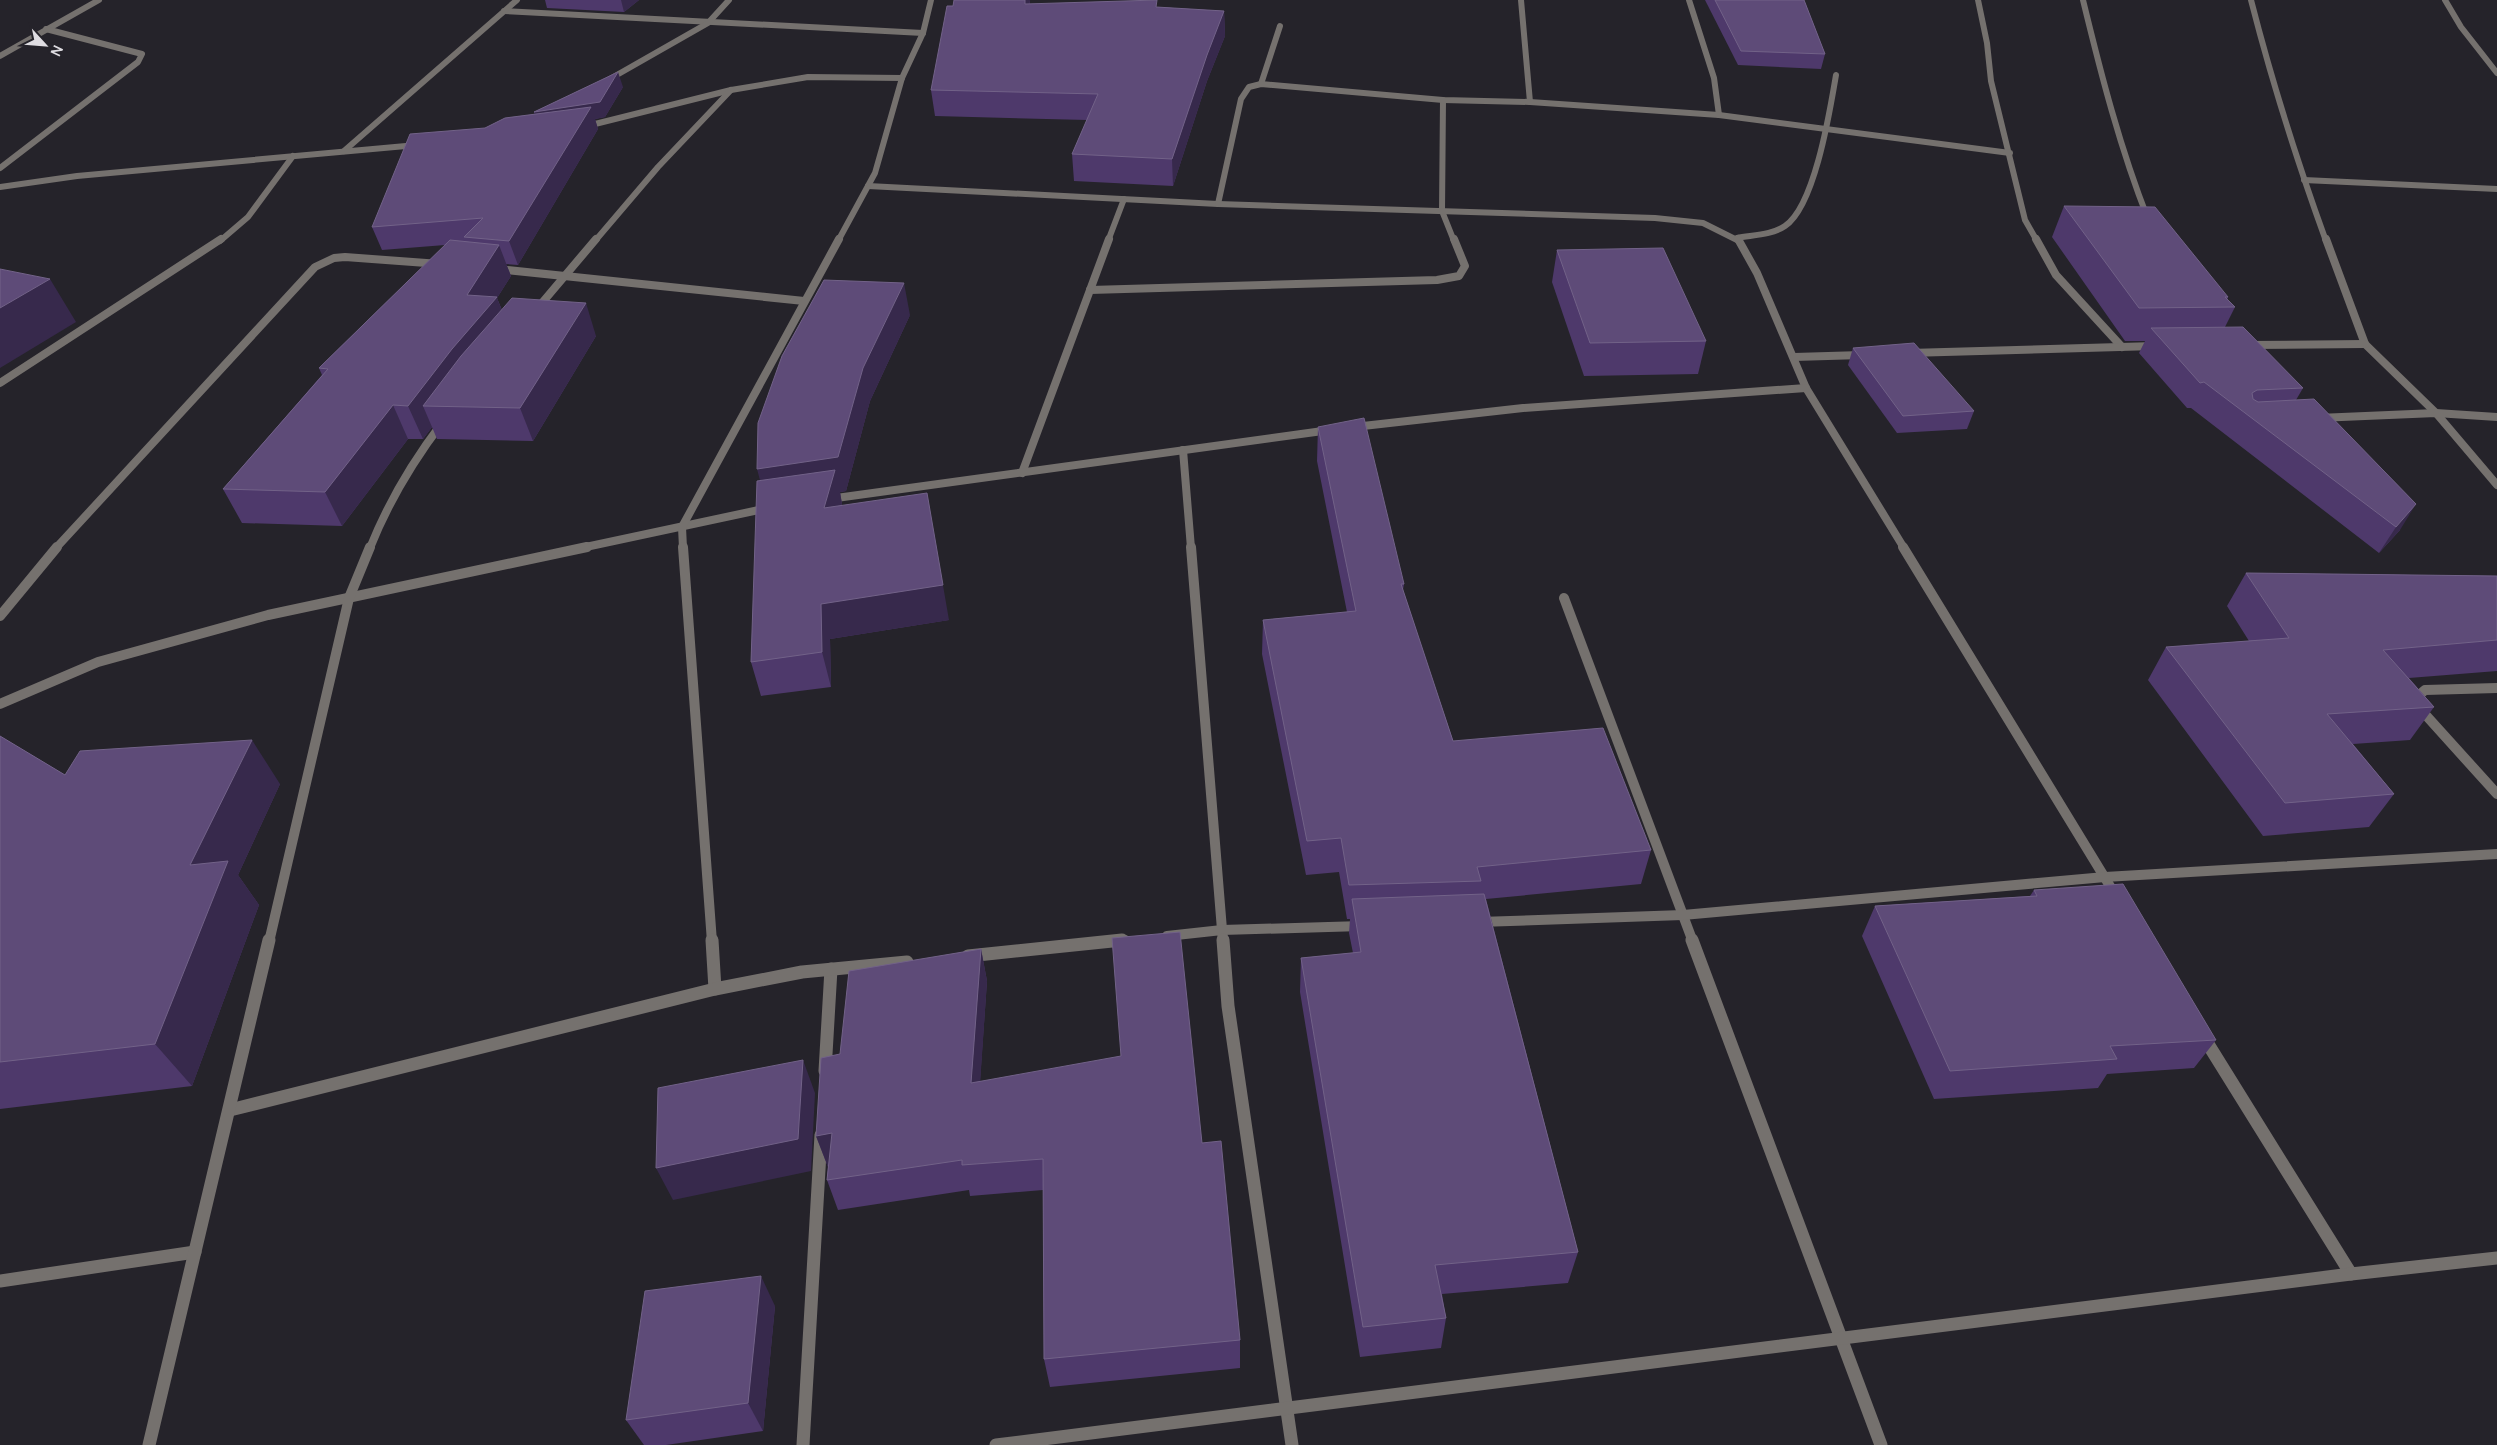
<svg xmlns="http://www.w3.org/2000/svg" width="2497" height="1445" font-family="Manrope,sans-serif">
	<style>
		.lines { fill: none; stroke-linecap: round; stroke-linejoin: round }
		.street-far3 { stroke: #75716e; stroke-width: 6 }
		.street-far2 { stroke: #75716e; stroke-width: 8 }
		.street-far1 { stroke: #75716e; stroke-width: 10 }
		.street { stroke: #75716e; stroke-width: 13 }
		.wall { fill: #4e396b }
		.shaded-wall { fill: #37294c }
		.building { fill: #5e4b78; stroke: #726288 }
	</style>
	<rect width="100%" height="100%" fill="#25232a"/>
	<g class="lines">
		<g class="street-far3">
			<polyline points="1521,0 1530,102"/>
			<polyline points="1689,0 1714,78 1719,115"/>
			<polyline points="1978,0 1987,43 1991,81 2025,220 2037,241"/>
			<path d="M2083,0c18,74 37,148 65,219"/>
			<path d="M2251,0c21,82 46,161 75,241"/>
			<polyline points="2445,0 2461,27 2497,73"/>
			<polyline points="504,11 923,33"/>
			<polyline points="0,56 99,0"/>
			<polyline points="608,80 708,23 729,0"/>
			<polyline points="1261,84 1280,26"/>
			<polyline points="1443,100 1442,211 1454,241"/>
			<polyline points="583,127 731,90 808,77 902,78"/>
			<polyline points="344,151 517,0"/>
			<polyline points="0,168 138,62 142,54 46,29"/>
			<polyline points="2304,180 2497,189"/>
			<polyline points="868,186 1218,204 1655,218 1703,223 1739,241"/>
			<polyline points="0,187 77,176 417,145"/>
			<polyline points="1218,204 1241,99 1249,87 1261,84 1443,100 1530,102 1719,115 2010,153"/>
			<path d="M1737,238c15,-3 35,-3 48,-12 30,-20 45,-116 51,-151"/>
			<polyline points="220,241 248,217 293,156"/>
			<polyline points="595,241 658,167 731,90"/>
			<polyline points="838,241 875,173 902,78 923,33 931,0"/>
			<polyline points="1108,241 1124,199"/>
		</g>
		<g class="street-far2">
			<polyline points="1738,239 1757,273 1806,388 1904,548"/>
			<polyline points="2036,239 2056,275 2122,347"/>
			<polyline points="2326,239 2365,344 2436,413 2497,485"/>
			<polyline points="497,269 804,301"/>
			<polyline points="1090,290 1437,280 1459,276 1465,266 1454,239"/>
			<polyline points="536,310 596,239"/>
			<polyline points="2247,345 2365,344"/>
			<polyline points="1909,353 2155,346"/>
			<polyline points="1794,357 1862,355"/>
			<polyline points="0,383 221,239"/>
			<polyline points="2318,418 2436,413 2497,417"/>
			<polyline points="1354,427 1523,408 1806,388"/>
			<polyline points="1183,450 1191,548"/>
			<polyline points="1022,473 1109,239"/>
			<polyline points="829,499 1330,430"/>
			<polyline points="56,548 315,267 334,258 345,257 440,264"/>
			<path d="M370,548c18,-45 43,-87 72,-125"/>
			<polyline points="581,548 768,508"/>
			<polyline points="683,548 682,527 839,239"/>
		</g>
		<g class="street-far1">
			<polyline points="683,547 712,942"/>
			<polyline points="1191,547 1223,942"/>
			<polyline points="1903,547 2116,896"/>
			<polyline points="1564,598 1693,942"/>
			<polyline points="0,616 57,547"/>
			<polyline points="2497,688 2425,690 2418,696 2423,712 2497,794"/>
			<polyline points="0,704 98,662 268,615 587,547"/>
			<polyline points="1479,922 1683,915 2105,877 2497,854"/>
			<polyline points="1167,936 1222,930 1362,926"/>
			<polyline points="269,942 349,598 370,547"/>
			<polyline points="1109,942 1125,940"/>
		</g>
		<g class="street">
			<polyline points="712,940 715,989"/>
			<polyline points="1223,940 1228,1006 1292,1445"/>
			<polyline points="1692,940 1881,1445"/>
			<polyline points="968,956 1122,940"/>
			<polyline points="2203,1036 2351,1274"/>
			<polyline points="825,1071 831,969"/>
			<polyline points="230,1110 715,989 802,972 907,962"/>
			<polyline points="0,1281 195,1252"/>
			<polyline points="149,1445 269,940"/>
			<polyline points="803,1445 821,1135"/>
			<polyline points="996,1445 2351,1274 2497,1258"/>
		</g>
	</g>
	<g class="wall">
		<polygon points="545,0 639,0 624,12 547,8"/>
		<polygon points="1030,0 1030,4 1158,7 1224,11 1225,36 1207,81 1173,186 1074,181 1072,154 1087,120 935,116 931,90"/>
		<polygon points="1705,0 1804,0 1825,54 1821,69 1738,65"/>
		<polygon points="623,87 605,117 595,119 598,129 518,265 506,264 511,276 497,298 502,310 596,336 533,441 437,439 432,427 423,439 408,439 342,526 242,523 223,489 322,375 319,368 445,245 382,250 372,227 485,128 535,114 534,112"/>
		<polygon points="2064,206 2228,297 2227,300 2235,307 2225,327 2303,388 2296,400 2400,530 2379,553 2191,408 2187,408 2139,353 2145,341 2125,341 2052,237"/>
		<polygon points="1557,250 1706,341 1698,374 1584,376 1552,282"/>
		<polygon points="910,315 870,401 846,491 840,492 842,504 842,505 949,620 830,639 831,687 761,696 751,662 760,481"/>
		<polygon points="1853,348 1974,411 1967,429 1897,433 1848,365"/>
		<polygon points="1318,427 1404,584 1403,590 1453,741 1651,850 1641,884 1486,899 1578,1252 1568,1283 1442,1294 1446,1318 1441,1348 1360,1357 1300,992 1301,958 1353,953 1349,933 1350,919 1347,919 1339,872 1306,875 1262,654 1263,620 1347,612 1317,461"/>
		<polygon points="2246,573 2497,576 2497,671 2409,678 2434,707 2410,740 2353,744 2394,794 2369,827 2263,836 2148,680 2166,647 2249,641 2227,606"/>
		<polygon points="0,736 65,775 280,784 238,875 259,905 192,1086 0,1109"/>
		<polygon points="2034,890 2216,1040 2194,1068 2107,1074 2098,1088 1934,1099 1862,936 1875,906 2030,896"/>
		<polygon points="981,949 987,981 980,1081 1202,1143 1240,1340 1240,1368 1050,1387 1044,1359 1043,1190 970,1196 969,1190 838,1210 827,1180 828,1167 816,1136 840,1054"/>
		<polygon points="775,1306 763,1431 666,1445 644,1445 626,1420"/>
	</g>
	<g class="shaded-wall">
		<polygon points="621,0 639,0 624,12"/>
		<polygon points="1025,0 1030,0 1027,29 1025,4"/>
		<polygon points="1224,11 1225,36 1207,81 1173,186 1172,159 1207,55"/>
		<polygon points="618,72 623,87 605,117 595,119 598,129 518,265 509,241 539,128 534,112"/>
		<polygon points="499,245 511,276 497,298 509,329 423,406 432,427 423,439 408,406 467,295"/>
		<polygon points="50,279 76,322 0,368 0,308"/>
		<polygon points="904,283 910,315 870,401 846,491 840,492 842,504 832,542 766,503 757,469 863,368"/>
		<polygon points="586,303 596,336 533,441 520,408"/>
		<polygon points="393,405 408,439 342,526 325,492"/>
		<polygon points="927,493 949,620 830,639 831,687 822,652 821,604"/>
		<polygon points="2416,504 2400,530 2379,553 2396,527"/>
		<polygon points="252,740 280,784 238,875 259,905 192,1086 155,1044 190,865"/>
		<polygon points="981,949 987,981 978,1114 971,1083"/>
		<polygon points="803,1060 815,1093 811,1171 673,1200 656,1168"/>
		<polygon points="832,1133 843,1164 828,1167 816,1136"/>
		<polygon points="761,1276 775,1306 763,1431 748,1403"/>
	</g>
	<g class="building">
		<polygon points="954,0 1025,0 1025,4 1157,0 1156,7 1224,11 1207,55 1172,159 1072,154 1098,94 931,90 947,6 953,6"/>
		<polygon points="1715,0 1804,0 1825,54 1741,51"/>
		<polygon points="618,72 600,102 534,112"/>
		<polygon points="591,107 509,241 464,237 483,218 372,227 410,134 485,128 505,118"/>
		<polygon points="2064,206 2155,207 2228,297 2225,297 2235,307 2139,308"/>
		<polygon points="450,240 499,245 467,295 497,297 452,349 408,406 393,405 325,492 223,489 328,369 319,368"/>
		<polygon points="1663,248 1706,341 1590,343 1557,250"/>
		<polygon points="0,269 50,279 0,308"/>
		<polygon points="824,280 904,283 863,368 838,457 757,469 758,423 782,356"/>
		<polygon points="512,298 586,303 520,408 423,406 461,356"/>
		<polygon points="2243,327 2303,388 2257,390 2252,393 2253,399 2258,402 2314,399 2416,504 2396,527 2204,382 2200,383 2151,328"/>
		<polygon points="1914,343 1974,411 1903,416 1853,348"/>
		<polygon points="1364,418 1404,584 1401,584 1453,741 1603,728 1651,850 1477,867 1481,881 1349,885 1341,838 1307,841 1263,620 1356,611 1318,427"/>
		<polygon points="835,470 824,508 927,493 943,585 821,604 822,652 751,662 757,481"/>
		<polygon points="2246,573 2497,576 2497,640 2383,650 2434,707 2327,714 2394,794 2285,803 2166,647 2289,638"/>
		<polygon points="0,736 65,775 80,751 252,740 190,865 228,861 155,1044 0,1062"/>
		<polygon points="2123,884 2216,1040 2110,1046 2117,1059 1950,1071 1875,906 2037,896 2034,890"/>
		<polygon points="1484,894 1578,1252 1435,1265 1446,1318 1363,1327 1301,958 1361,952 1352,899"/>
		<polygon points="1180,932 1202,1143 1221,1141 1240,1340 1044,1359 1043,1159 962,1165 962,1160 827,1180 832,1133 816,1136 821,1058 840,1054 849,971 981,949 971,1083 1121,1056 1112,938"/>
		<polygon points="803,1060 798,1139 656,1168 658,1088"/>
		<polygon points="761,1276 748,1403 626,1420 645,1291"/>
	</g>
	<g transform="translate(45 45) rotate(116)" stroke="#25232a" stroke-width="4" paint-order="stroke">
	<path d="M0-4L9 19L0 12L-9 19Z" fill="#dfdde2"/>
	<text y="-8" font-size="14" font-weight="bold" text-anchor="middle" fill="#dfdde2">N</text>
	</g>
</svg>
